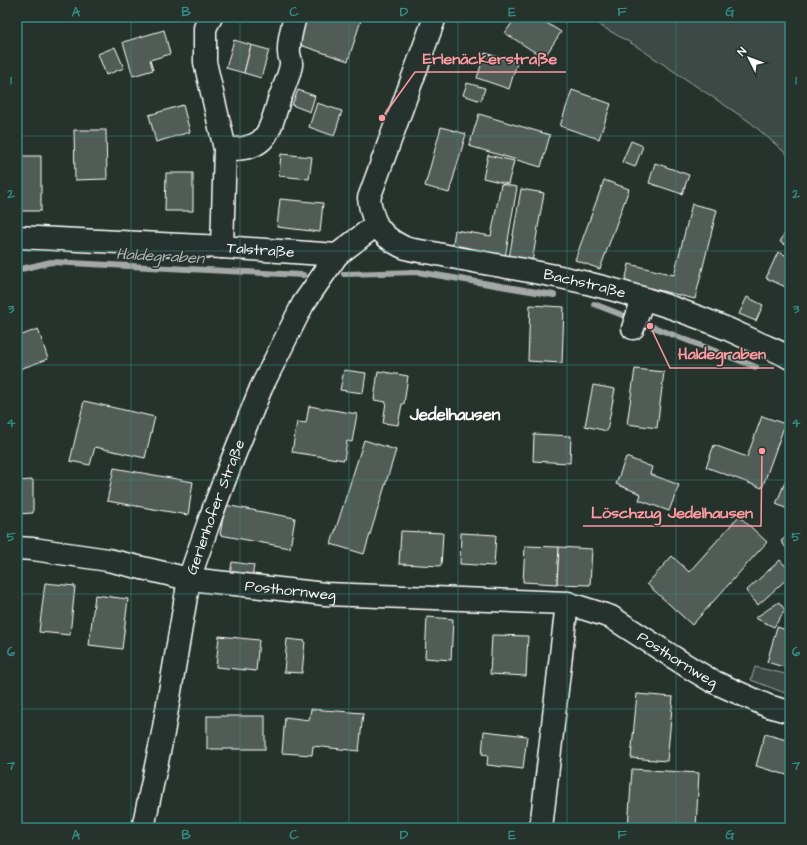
<svg xmlns="http://www.w3.org/2000/svg" width="807" height="845" font-family="'Architects Daughter',sans-serif">
	<style>
		.green { fill: #3e4944; stroke: #9ea4a2 }
		.lines { fill: none; stroke-linecap: round; stroke-linejoin: round }
		.stream { stroke: #a4a9a7; stroke-width: 6 }
		.building { fill: #515c57; stroke: #fff }
		.minor-casing { stroke: #fff; stroke-width: 25 }
		.minor { stroke: #26332d; stroke-width: 22 }
		.grid { fill: none; stroke: #338b84; stroke-width: 1; stroke-opacity: 0.55 }
		.labels { text-anchor: middle; stroke-width: 3; stroke-linejoin: round; paint-order: stroke }
		.street-label { font-size: 15px; fill: #fff; stroke: #26332d }
		.water-label { font-size: 16px; font-style: italic; fill: #b3b8b6; stroke: #26332d }
		.quarter-label { font-size: 17px; font-weight: bold; fill: #fff; stroke: #26332d }
		.leader { fill: none; stroke: #ff9aa2; stroke-width: 1.5 }
		.callout-dot { fill: #ff9aa2; stroke: #26332d; stroke-width: 1.5 }
		.callout-label { font-size: 16px; text-anchor: middle; font-weight: bold; fill: #ff9aa2; stroke: #26332d; stroke-width: 3; stroke-linejoin: round; paint-order: stroke }
		.neatline { fill: none; stroke: #338b84; stroke-width: 1.5 }
		.grid-label { font-size: 13px; text-anchor: middle; font-weight: bold; fill: #338b84 }
	</style>
	<rect width="100%" height="100%" fill="#26332d"/>
	<filter id="ink" filterUnits="userSpaceOnUse"><feTurbulence type="fractalNoise" baseFrequency=".025" numOctaves="2"/><feDisplacementMap in="SourceGraphic" scale="8" xChannelSelector="R" yChannelSelector="G"/><feConvolveMatrix kernelMatrix="1 2 1 2 8 2 1 2 1" color-interpolation-filters="sRGB"/></filter>
	<g filter="url(#ink)">
		<g class="green">
			<polygon points="590,17 790,17 790,157 750,122 636,46 601,26"/>
			<polygon points="755,667 790,675 790,695 751,680"/>
		</g>
		<g class="lines">
			<g class="stream">
				<polyline points="17,270 51,262 303,275"/>
				<polyline points="344,274 418,272 554,295"/>
				<polyline points="594,304 756,367"/>
			</g>
		</g>
		<g class="building">
			<polygon points="305,17 362,17 348,61 297,44"/>
			<polygon points="516,17 537,17 561,32 544,58 505,33"/>
			<polygon points="164,30 170,54 150,60 153,70 133,76 123,42"/>
			<polygon points="234,40 251,45 244,73 226,68"/>
			<polygon points="251,45 269,50 261,78 244,73"/>
			<polygon points="115,47 124,68 106,75 98,54"/>
			<polygon points="485,53 517,63 509,89 477,78"/>
			<polygon points="467,83 485,88 481,101 463,95"/>
			<polygon points="298,90 315,96 310,112 292,105"/>
			<polygon points="572,90 611,104 599,139 560,126"/>
			<polygon points="317,103 342,111 334,136 309,127"/>
			<polygon points="183,105 190,132 156,142 149,115"/>
			<polygon points="479,114 550,135 541,167 469,146"/>
			<polygon points="441,127 466,134 449,193 425,186"/>
			<polygon points="74,130 106,130 107,179 75,180"/>
			<polygon points="631,141 643,146 635,167 622,162"/>
			<polygon points="17,144 18,144 18,156 41,156 41,211 17,211"/>
			<polygon points="281,154 312,157 309,179 279,176"/>
			<polygon points="488,155 514,161 508,184 483,178"/>
			<polygon points="655,163 689,175 682,194 649,183"/>
			<polygon points="166,173 193,173 193,211 165,211"/>
			<polygon points="604,180 629,189 600,269 575,260"/>
			<polygon points="501,184 517,187 505,258 452,249 455,230 491,236"/>
			<polygon points="521,189 544,193 532,262 509,258"/>
			<polygon points="280,199 323,203 320,232 277,227"/>
			<polygon points="692,204 717,210 695,299 625,282 629,264 674,275"/>
			<polygon points="790,223 790,247 780,242"/>
			<polygon points="778,252 790,257 790,289 766,278"/>
			<polygon points="747,297 763,305 756,321 739,314"/>
			<polygon points="530,305 564,307 562,363 528,361"/>
			<polygon points="38,329 48,359 17,370 17,337"/>
			<polygon points="635,369 664,372 657,428 627,424"/>
			<polygon points="344,370 366,373 363,393 340,390"/>
			<polygon points="378,371 408,376 404,404 402,404 398,425 383,423 386,402 374,400"/>
			<polygon points="593,385 615,389 607,431 585,426"/>
			<polygon points="84,401 155,417 145,458 95,447 90,465 70,461"/>
			<polygon points="309,406 357,414 352,442 347,441 344,460 292,452 297,422 306,423"/>
			<polygon points="762,416 785,424 762,488 706,467 714,445 747,457"/>
			<polygon points="534,434 571,436 570,463 533,461"/>
			<polygon points="364,440 396,450 364,554 331,544"/>
			<polygon points="626,457 652,467 650,474 679,485 669,511 639,500 641,494 616,484"/>
			<polygon points="114,468 193,482 188,515 107,501"/>
			<polygon points="790,470 790,510 776,504"/>
			<polygon points="33,480 33,513 17,514 17,481"/>
			<polygon points="225,505 295,518 290,548 220,535"/>
			<polygon points="739,516 767,542 692,625 647,584 672,556 689,572"/>
			<polygon points="401,531 443,533 441,566 399,564"/>
			<polygon points="461,533 496,535 494,566 460,564"/>
			<polygon points="790,534 790,553 781,541"/>
			<polygon points="525,546 559,547 557,584 523,582"/>
			<polygon points="559,547 592,549 590,585 557,584"/>
			<polygon points="780,560 790,571 790,576 758,605 746,591"/>
			<polygon points="232,562 254,565 251,584 229,581"/>
			<polygon points="45,583 75,586 70,635 39,632"/>
			<polygon points="95,595 128,599 122,649 89,645"/>
			<polygon points="779,602 785,610 774,627 755,618"/>
			<polygon points="427,617 453,619 451,660 425,658"/>
			<polygon points="777,627 790,631 790,669 767,662"/>
			<polygon points="492,635 528,636 526,676 490,674"/>
			<polygon points="219,636 259,640 256,671 216,667"/>
			<polygon points="287,639 305,641 302,673 284,672"/>
			<polygon points="637,694 673,697 667,761 631,758"/>
			<polygon points="311,709 363,713 359,751 313,746 312,755 282,753 285,717 309,720"/>
			<rect x="207" y="716" width="58" height="33"/>
			<polygon points="484,731 527,736 523,769 487,765 488,755 482,754"/>
			<polygon points="765,734 790,741 790,776 756,766"/>
			<polygon points="632,769 699,773 696,828 628,828"/>
		</g>
		<g class="lines">
			<defs>
				<g id="minor">
					<polyline points="211,17 205,28 205,62 225,149 222,247"/>
					<path id="s1" d="M435,17l-66,181c3,23 10,37 32,48 9,5 22,5 32,7 32,7 64,12 96,18 75,13 156,37 225,70 12,6 25,10 36,17"/>
					<path d="M225,149c41,1 43,-13 54,-49 4,-11 10,-23 12,-35 1,-4 -2,-8 -2,-12 -1,-12 3,-25 6,-36"/>
					<path id="s2" d="M17,237l205,10 115,8"/>
					<polyline points="633,328 643,299"/>
					<path id="s3" d="M17,548l16,1 75,11 81,19 136,15 242,9 44,14 76,49 25,15 56,25 22,6"/>
					<path id="s4" d="M143,828l20,-95 26,-154 22,-63 18,-48 32,-80 42,-84 34,-49 39,-30"/>
					<polyline points="541,828 567,603"/>
				</g>
			</defs>
			<use href="#minor" class="minor-casing"/>
			<use href="#minor" class="minor"/>
		</g>
	</g>
	<path class="grid" d="M131,17v811M240,17v811M349,17v811M458,17v811M567,17v811M676,17v811M17,136h773M17,251h773M17,365h773M17,480h773M17,594h773M17,709h773"/>
	<g class="labels">
		<g class="street-label">
			<text dy="5" stroke="none"><textPath href="#s2" startOffset="244">Talstraße</textPath></text>
			<text dy="5" stroke="none"><textPath href="#s1" startOffset="441">Bachstraße</textPath></text>
			<text dy="5" stroke="none"><textPath href="#s4" startOffset="330">Gerlenhofer Straße</textPath></text>
			<text dy="5" stroke="none"><textPath href="#s3" startOffset="277">Posthornweg</textPath></text>
			<text dy="5" stroke="none"><textPath href="#s3" startOffset="679">Posthornweg</textPath></text>
		</g>
		<g class="water-label">
			<text transform="translate(160 255) rotate(3)" y="6">Haldegraben</text>
		</g>
		<g class="quarter-label">
			<text x="455" y="420">Jedelhausen</text>
		</g>
	</g>
	<path class="leader" d="M382 118L415 72H566M650 326L670 368H774M762 451L761 526H583"/>
	<g class="callout-dot">
		<circle cx="382" cy="118" r="4"/>
		<circle cx="650" cy="326" r="4"/>
		<circle cx="762" cy="451" r="4"/>
	</g>
	<g class="callout-label">
		<text x="490" y="64">Erlenäckerstraße</text>
		<text x="722" y="359">Haldegraben</text>
		<text x="672" y="518">Löschzug Jedelhausen</text>
	</g>
	<rect width="807" height="845" fill="none" stroke="#26332d" stroke-width="44"/>
	<g transform="translate(749 58) rotate(312)" stroke="#26332d" stroke-width="3" paint-order="stroke">
	<path d="M0-3L7 15L0 10L-7 15Z" fill="#ffffff"/>
	<text y="-6" font-size="11" font-weight="bold" text-anchor="middle" fill="#ffffff">N</text>
	</g>
	<rect x="22" y="22" width="763" height="801" class="neatline"/>
	<g class="grid-label">
		<text x="76" y="16">A</text>
		<text x="186" y="16">B</text>
		<text x="294" y="16">C</text>
		<text x="404" y="16">D</text>
		<text x="512" y="16">E</text>
		<text x="622" y="16">F</text>
		<text x="730" y="16">G</text>
		<text x="11" y="84">1</text>
		<text x="796" y="84">1</text>
		<text x="11" y="198">2</text>
		<text x="796" y="198">2</text>
		<text x="11" y="313">3</text>
		<text x="796" y="313">3</text>
		<text x="11" y="427">4</text>
		<text x="796" y="427">4</text>
		<text x="11" y="541">5</text>
		<text x="796" y="541">5</text>
		<text x="11" y="656">6</text>
		<text x="796" y="656">6</text>
		<text x="11" y="770">7</text>
		<text x="796" y="770">7</text>
		<text x="76" y="839">A</text>
		<text x="186" y="839">B</text>
		<text x="294" y="839">C</text>
		<text x="404" y="839">D</text>
		<text x="512" y="839">E</text>
		<text x="622" y="839">F</text>
		<text x="730" y="839">G</text>
	</g>
</svg>
